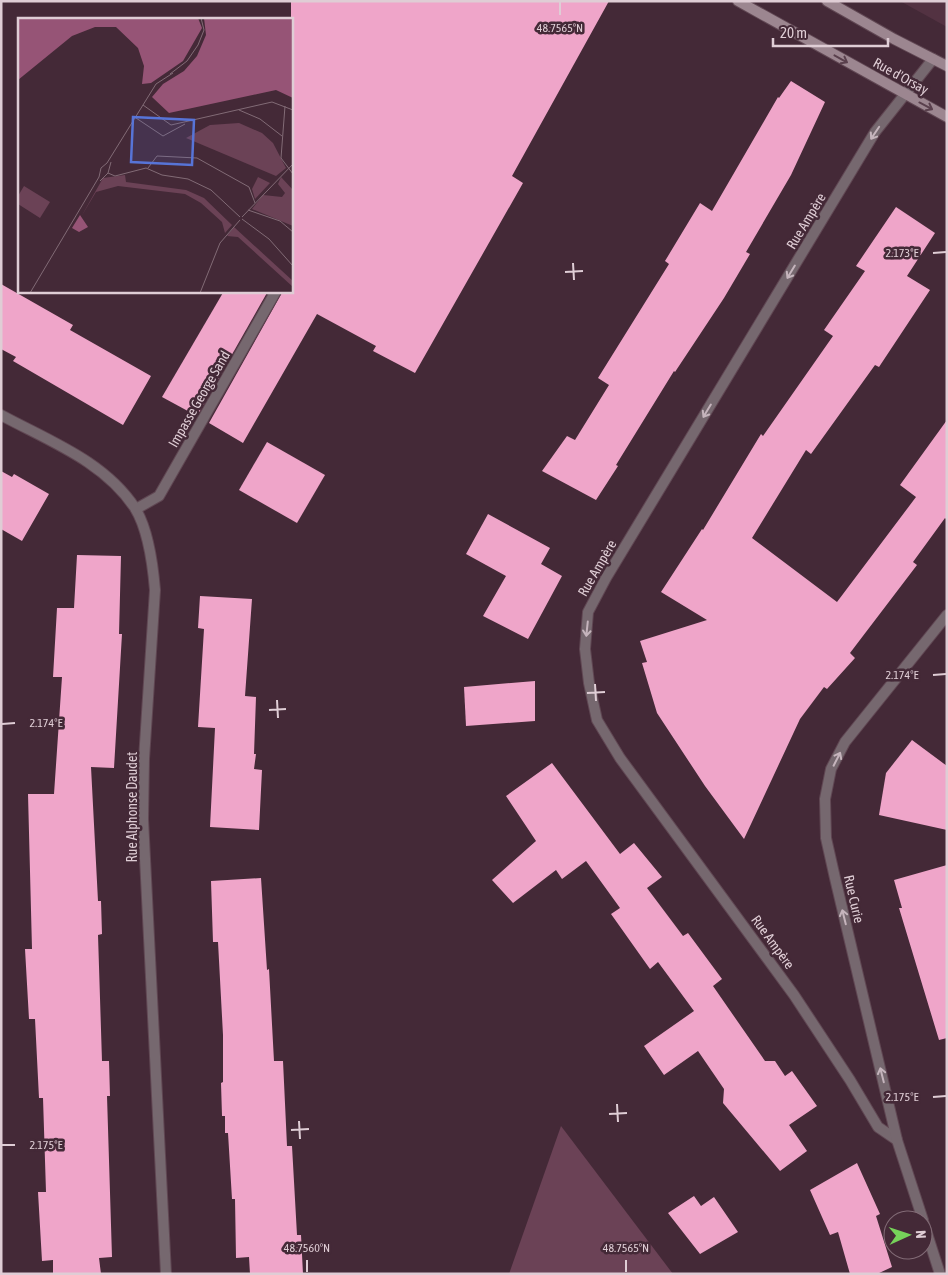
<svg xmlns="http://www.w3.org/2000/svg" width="948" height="1275" font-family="'Asap Condensed',sans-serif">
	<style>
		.built { fill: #533242 }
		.green { fill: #6b4256 }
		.building { fill: #efa5c9 }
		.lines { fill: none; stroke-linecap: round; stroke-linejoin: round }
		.service-casing { stroke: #604753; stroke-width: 12 }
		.minor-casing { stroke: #604753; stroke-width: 12 }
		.secondary-casing { stroke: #604753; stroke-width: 12 }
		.service { stroke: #76686f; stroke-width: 10 }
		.minor { stroke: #76686f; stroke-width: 10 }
		.secondary { stroke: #9c8690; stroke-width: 10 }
		.oneway { stroke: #5a404d }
		.oneway2 { stroke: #c5b4bc }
		.ticks { fill: none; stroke: #dfcdd5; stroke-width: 2 }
		.labels { text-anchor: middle; stroke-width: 5; stroke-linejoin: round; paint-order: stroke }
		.street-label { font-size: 14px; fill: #dfcdd5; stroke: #442937 }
		.inset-road { fill: none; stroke: #826b76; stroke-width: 1 }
		.view { fill: #5774d7; fill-opacity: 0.15; stroke: #5774d7; stroke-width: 2.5 }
		.inset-edge { fill: none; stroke: #dfcdd5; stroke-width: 2.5 }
		.ticks-label { font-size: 12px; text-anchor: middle; fill: #dfcdd5; stroke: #442937; stroke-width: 5; stroke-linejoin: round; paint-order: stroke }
	</style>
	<rect width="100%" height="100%" fill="#442937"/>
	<polygon class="built" points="900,1 947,1 947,27"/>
	<polygon class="green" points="561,1126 673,1274 509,1274"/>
	<g class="building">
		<polygon points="291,1 609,1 512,176 523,183 415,373 373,351 376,346 317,314 243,443 209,423 283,291 291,291"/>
		<polygon points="791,81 825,102 791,175 746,252 750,254 724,298 675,372 674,371 616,465 618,466 596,500 542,471 567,436 575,440 609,385 598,378 669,264 665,261 700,203 712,211 778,97 779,98"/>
		<polygon points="896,207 935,233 907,276 930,290 879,367 875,365 811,454 806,450 752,538 837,602 916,497 900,485 947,420 947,520 945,518 913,562 917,565 850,653 855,658 827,689 824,687 800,719 744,839 705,786 657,713 642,663 647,662 640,641 707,620 661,592 702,529 703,530 761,434 763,436 833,336 824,330 865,271 856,266"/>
		<polygon points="1,284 73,325 70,330 151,376 123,425 13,361 16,357 1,349"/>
		<polygon points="224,291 268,291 197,416 162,397"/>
		<polygon points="267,442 325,475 297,523 239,490"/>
		<polygon points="1,471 12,477 14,474 49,494 22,541 1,529"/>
		<polygon points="488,514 550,548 541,564 562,576 528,639 483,616 506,576 466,554"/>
		<polygon points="77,555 121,556 119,634 122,634 114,768 91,767 98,901 101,901 102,934 98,935 102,1061 109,1061 110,1096 107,1096 112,1257 99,1258 101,1274 53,1274 53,1260 42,1261 38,1192 46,1192 43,1098 39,1098 35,1019 29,1019 25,949 32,949 28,794 54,794 62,677 53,677 57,608 74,608"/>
		<polygon points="200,596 252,599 245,696 256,697 254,754 256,754 254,769 262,770 259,830 210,827 215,728 198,727 204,629 198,628"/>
		<polygon points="535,681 535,721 466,726 464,687"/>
		<polygon points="912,740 947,766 947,830 879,815 886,773"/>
		<polygon points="552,763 620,854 634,843 662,877 647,888 683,936 688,933 722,979 713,986 765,1061 775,1061 785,1076 792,1071 817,1106 789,1125 807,1151 780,1171 723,1103 724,1089 698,1051 664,1075 644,1046 694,1011 658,962 650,969 611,914 620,908 586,861 562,879 556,870 513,903 492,880 536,841 506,796"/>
		<polygon points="947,865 947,1038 939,1040 899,908 902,908 894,880"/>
		<polygon points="261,878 267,970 269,969 274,1061 283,1061 287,1146 292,1146 297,1235 301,1235 303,1274 250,1274 249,1257 236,1258 235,1199 232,1199 228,1133 225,1133 225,1116 222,1116 221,1083 223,1082 223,1035 218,942 213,942 211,881"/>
		<polygon points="857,1163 880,1214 876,1216 892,1267 877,1274 850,1274 838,1232 830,1235 810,1190"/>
		<polygon points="694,1196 701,1206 714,1197 738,1232 700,1254 668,1213"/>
	</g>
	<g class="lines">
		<defs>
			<polyline id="service" points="136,509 159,496 276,291"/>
			<g id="minor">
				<path d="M1,415c48,26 103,46 134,93 13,21 18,58 20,82l-11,169 -1,60 23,455"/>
				<polyline points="897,1140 878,1127 850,1080 794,995 620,758 597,720 589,683 585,649 588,612 606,578 875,132 933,59"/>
				<polyline points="923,1220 897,1140 835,878 826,838 825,799 831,769 845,742 947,615"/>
				<polyline points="923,1221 940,1274"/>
			</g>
			<g id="secondary">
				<polyline points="738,1 947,117"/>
				<polyline points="827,1 894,39 947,66"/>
			</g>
		</defs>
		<use href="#service" class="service-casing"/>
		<use href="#minor" class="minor-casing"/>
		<use href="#secondary" class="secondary-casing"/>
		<use href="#service" class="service"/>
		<use href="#minor" class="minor"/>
		<use href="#secondary" class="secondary"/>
	</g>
	<defs><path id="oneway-shaft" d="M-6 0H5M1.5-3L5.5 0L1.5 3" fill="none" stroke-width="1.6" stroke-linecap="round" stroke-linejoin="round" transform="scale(1.25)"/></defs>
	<g class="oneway">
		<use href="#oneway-shaft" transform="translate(841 59) rotate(29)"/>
		<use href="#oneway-shaft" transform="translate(926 106) rotate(28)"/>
	</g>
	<g class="oneway2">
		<use href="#oneway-shaft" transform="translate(875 133) rotate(124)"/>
		<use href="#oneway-shaft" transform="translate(791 272) rotate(121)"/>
		<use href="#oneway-shaft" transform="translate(707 411) rotate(121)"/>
		<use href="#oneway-shaft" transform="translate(587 629) rotate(96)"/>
		<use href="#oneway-shaft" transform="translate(837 759) rotate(-63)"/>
		<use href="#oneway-shaft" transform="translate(844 917) rotate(-104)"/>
		<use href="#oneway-shaft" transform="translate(882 1075) rotate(-104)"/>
	</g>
	<path class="ticks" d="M560,2v13M933,253l13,-1M573,263l1,17M565,272l18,-1M933,675l13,-1M595,684l1,17M587,693l18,-1M277,700l1,18M269,710l17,-1M2,724l13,-1M933,1097l13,-1M617,1104l1,18M609,1114l18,-1M299,1121l1,18M291,1130l18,-1M2,1145h13M307,1260v12M626,1260v12"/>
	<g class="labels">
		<g class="street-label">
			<text transform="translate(901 76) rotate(29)" y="5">Rue d'Orsay</text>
			<text transform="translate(806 221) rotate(-59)" y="5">Rue Ampère</text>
			<text transform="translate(199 399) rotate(-60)" y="5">Impasse George Sand</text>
			<text transform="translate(597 568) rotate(-60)" y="5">Rue Ampère</text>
			<text transform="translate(132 807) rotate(-90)" y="5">Rue Alphonse Daudet</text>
			<text transform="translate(854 899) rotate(77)" y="5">Rue Curie</text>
			<text transform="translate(773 942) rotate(54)" y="5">Rue Ampère</text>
		</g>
	</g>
	<g transform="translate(18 18)">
		<rect width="275" height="275" fill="#442937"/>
		<path d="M221,105l23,10 11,10 13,25 -10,8 -90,-38 24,-13zM107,157l1,7 60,8 18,8 28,27 -7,8 -3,-11 -21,-19 -16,-9 -67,-8 -22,6 -15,25 22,-39zM240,159l12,6 -15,16 -3,-10zM263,159l12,13v36l-41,-17 11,-14 19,2 3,-4 -7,-9zM6,168l26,16 -10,16 -22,-14v-8zM216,209l59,54v6l-55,-50 -11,-1z" fill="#6b4256"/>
		<path d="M0,0h180l4,10 -19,33 -32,22 -9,1 2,-18 -6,-18 -22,-21h-21l-23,9 -54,44zM186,0h89v80l-17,-8 -107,23 -17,-16 11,-13 21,-13 13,-15 9,-21zM62,197l8,12 -9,5 -7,-4z" fill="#965476"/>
		<path class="inset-road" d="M152,56l17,-13 11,-16 6,-15 -3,-12M125,87l28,20 101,-23 21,8M267,88l-4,52 12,16M221,92l21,9 22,17M118,100l27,18 22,-12M130,150l9,-12 40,2 52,29 6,16M90,155l7,3 31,-8 16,7 26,4 23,11 29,27M82,163l8,-8 3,-11M230,192l32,11 13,11M224,199l51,-53M224,201l27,20 24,27M12,275l69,-116 2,-9 6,-5 49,-79 17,-11M182,275l20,-50 20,-23"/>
		<path class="view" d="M115,99l61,3 -2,45 -61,-3z"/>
		<rect width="275" height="275" class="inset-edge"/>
	</g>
	<g class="ticks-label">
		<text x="560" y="32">48.7565°N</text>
		<text x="902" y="257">2.173°E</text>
		<text x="902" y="679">2.174°E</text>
		<text x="46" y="727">2.174°E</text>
		<text x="902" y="1101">2.175°E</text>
		<text x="46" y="1149">2.175°E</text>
		<text x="307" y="1252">48.7560°N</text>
		<text x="626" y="1252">48.7565°N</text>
	</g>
	<rect width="948" height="1275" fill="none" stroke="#dfcdd5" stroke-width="5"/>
	<g transform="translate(908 1235) rotate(87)"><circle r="24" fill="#442937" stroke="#826b76"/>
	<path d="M0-4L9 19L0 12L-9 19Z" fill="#76d25a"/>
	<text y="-8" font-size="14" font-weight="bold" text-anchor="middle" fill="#dfcdd5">N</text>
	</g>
	<path d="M773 38v8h115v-8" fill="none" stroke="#dfcdd5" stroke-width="2.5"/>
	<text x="780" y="38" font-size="15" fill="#dfcdd5" stroke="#442937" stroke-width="4" paint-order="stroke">20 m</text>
</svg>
